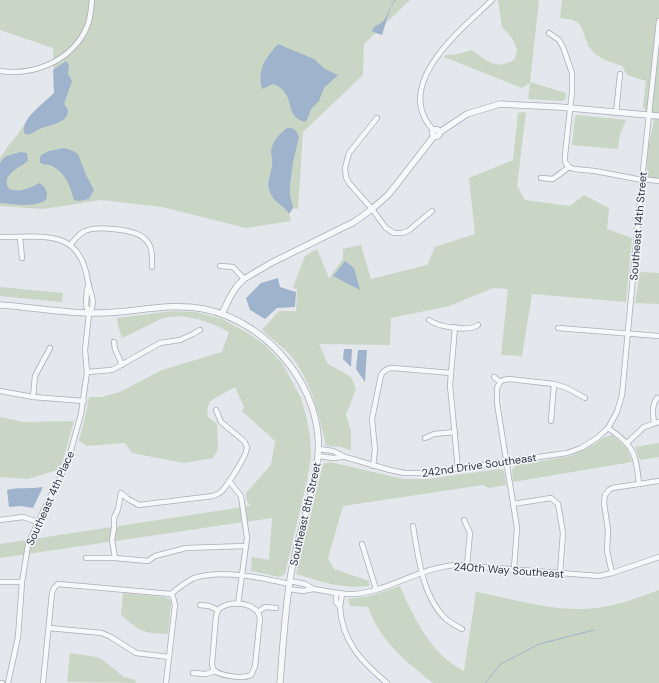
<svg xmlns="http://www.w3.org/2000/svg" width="659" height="683" font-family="'DM Sans',sans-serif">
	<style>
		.green { fill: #c9d6c5 }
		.water { fill: #9fb4cc }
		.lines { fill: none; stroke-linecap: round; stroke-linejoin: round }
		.stream { stroke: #9fb4cc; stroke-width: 1 }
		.minor-casing { stroke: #a9aeb7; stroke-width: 6 }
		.tertiary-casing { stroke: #a9aeb7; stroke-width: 7 }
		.minor { stroke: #f7f8fa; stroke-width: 4.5 }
		.tertiary { stroke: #f7f8fa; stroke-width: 5.5 }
		.labels { text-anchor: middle; stroke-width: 3; stroke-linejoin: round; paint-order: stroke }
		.street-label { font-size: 11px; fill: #2b3445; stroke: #f4f6f9 }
	</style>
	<rect width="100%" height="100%" fill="#e4e7ec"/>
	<g class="green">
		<polygon points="0,0 410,0 364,44 363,75 303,132 298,209 293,208 289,214 291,221 246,228 162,207 101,200 43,209 0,206 0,158 8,146 18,134 29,117 55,92 53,48 0,30"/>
		<path d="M498,0h41l-9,82 36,11 -1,7 -3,1 -34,-2 2,-16 -8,5 -78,-31 2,-2 12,-1 14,-4c14,11 25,21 43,9l2,-10 -5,-11 -10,-11z"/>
		<path d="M562,0h97v179l-10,-1c-6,-16 2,-42 5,-58l-11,-13 3,-26 -19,-6 -5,-9c-12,-4 -24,-7 -32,-18 -6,-7 -5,-22 -15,-27 -4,-2 -10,-2 -15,-3z"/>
		<path d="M526,112l-9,74 8,14 45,6 14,-11 25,13 -2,21 25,9 -6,64 -94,-8 -10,62 -21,-1 7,-66 -15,-1 -44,18 -58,12 -1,27 -71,-1 9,20 23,13 5,12 -10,26 5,16v20l-10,-4 -15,-1c-7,-32 -14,-62 -34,-89 -8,-10 -21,-18 -30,-27l17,-19h17l1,-21 -4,-3 12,-31 12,-7 12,29 14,-19v-10l18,-4 10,34 56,-14 8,-18 40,-13 -6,-56 44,-18 5,-47z"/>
		<polygon points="577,115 626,120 620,134 618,149 572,145 575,117"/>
		<polygon points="640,272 659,273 659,304 635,303"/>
		<polygon points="0,287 63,293 62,302 0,296"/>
		<path d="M173,311l23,1 26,7 26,14 17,12 17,18 19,35 5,18 4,20 1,20 -4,25 -22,93 -5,3 -29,-6 1,-14 17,3 3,-42 -272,40v-14l250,-38 -3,-5 -1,-8 25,-28 4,-24 -33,-30 2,-4 -9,-20 -25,14 -3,9 1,7 9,7 1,25 -5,9 -29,5 -52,-10 -7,-10 -38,3 -8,-5 7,-28 3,-16h13l18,-5 42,-22 60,-18 7,-20c-18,-10 -47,-21 -68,-13 -13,6 -26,13 -39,19l-4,-12 -1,-8z"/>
		<polygon points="0,417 24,422 74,421 62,464 57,470 28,479 1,477 0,478"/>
		<polygon points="612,435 627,449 632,462 513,482 512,470 516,465 571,456 595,444 603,438"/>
		<polygon points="659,443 659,457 640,460 635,447"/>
		<path d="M330,462l73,17h25l71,-10 5,2 2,14 -17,3 -6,-3 -140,21 -15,52 6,11 35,12v5c-29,3 -46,-4 -73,-12l27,-110z"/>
		<path d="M400,586c14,33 31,68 64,85l12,-79c32,6 73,18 106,17 27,0 52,-10 77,-19v93h-226c-28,-22 -52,-41 -65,-76l-18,-1 -2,-7 22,-3z"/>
		<path d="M123,593l42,4 4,2 2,3 -3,32c-26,-1 -27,-2 -47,-19z"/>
		<polygon points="70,653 97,657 104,661 124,677 135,680 136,683 67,682"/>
	</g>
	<g class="water">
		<path d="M395,0h1l-5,6 -9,29 -9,-3 -1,-2c4,-6 9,-5 12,-10 5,-6 5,-14 11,-20z"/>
		<path d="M278,44l36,15 11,10 13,6 -14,13 -5,13 -8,8 -4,11 -2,2c-23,-6 -7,-29 -32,-38l-11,5c-5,-20 3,-30 16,-45z"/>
		<path d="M66,61l3,4 -1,9 4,7 -8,23c2,3 4,4 4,8 -1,11 -18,13 -26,16 -7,2 -10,8 -17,6 -7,-13 20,-32 29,-41l-1,-23z"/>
		<path d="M287,128h5l4,3 3,6 -6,25 -3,22v11l3,13 -4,6c-4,-8 -13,-10 -17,-18 -7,-13 -2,-17 0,-30 1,-5 -1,-10 -1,-15 1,-9 9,-18 16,-23z"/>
		<path d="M64,148l9,3 5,3 8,21 8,15 -5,9 -10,2 -5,-1c-4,-14 -8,-27 -22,-34 -4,-2 -8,-1 -12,-3v-5l1,-3 8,-4z"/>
		<path d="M20,152l7,1 1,8c-8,7 -28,13 -19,28 11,4 21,-1 30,-6 7,4 10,10 7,17 -12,8 -32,4 -46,3v-40c5,-9 12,-8 20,-11z"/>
		<polygon points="345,261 354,268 360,290 333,276"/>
		<polygon points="278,278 280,287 296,292 295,307 277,308 265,319 250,310 246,298 261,283"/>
		<polygon points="344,349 352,349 351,367 343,359"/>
		<polygon points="358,350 367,350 365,382 356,369"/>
		<path d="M43,487l-10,21 -12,-2 -12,1 -2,-17c11,-3 24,-1 36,-3z"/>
	</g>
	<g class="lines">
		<polyline class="stream" points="485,683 501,664 539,644 594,630"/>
		<defs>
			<g id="minor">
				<polyline points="549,33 559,40 563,47 572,73 572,92 565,155 565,162 569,167"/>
				<path d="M0,71c32,5 68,-9 84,-38 6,-10 7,-22 8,-33"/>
				<polyline points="616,113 620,74"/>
				<polyline points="377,118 349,153 345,168 346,177 349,183 372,209 386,228 394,233 402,233 408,231 432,211"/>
				<path d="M434,131c-44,-46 28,-102 58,-131"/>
				<polyline points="569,167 574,169 595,171 642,180"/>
				<polyline points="541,178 553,179 569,167"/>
				<polyline points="642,179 659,181"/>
				<path d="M0,237c41,1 80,-11 88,45 2,12 9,19 1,32"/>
				<polyline points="20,238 22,258"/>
				<path d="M70,245c4,-4 8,-10 13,-13 12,-7 54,-3 63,8 7,7 6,18 6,27"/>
				<polyline points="220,266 233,267 244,279"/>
				<path d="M429,320c9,7 40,12 49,5"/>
				<polyline points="455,327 450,385 458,469"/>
				<polyline points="558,328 659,336"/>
				<polyline points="114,342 115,349 122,365"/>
				<polyline points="87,372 112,370 160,343 180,340 193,334 200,330"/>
				<polyline points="494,377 500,382 503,380 509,379 554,384 567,388 585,398"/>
				<polyline points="500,382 497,388 497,403 517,528 514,569"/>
				<polyline points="0,391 33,397 84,401"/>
				<polyline points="33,397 35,376 50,348"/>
				<path d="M216,410l5,12 23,19 3,6c0,9 -19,37 -25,44 -3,3 -6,4 -9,5l-74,9 -11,-6 -7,-6 -3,16 -4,9v10l-2,12 3,18 33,3 7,-5 31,-8 60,-2"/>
				<polyline points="551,421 554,384"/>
				<path d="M654,423c-1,-9 -3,-17 3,-25"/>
				<path d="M608,428c26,18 28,25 31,56"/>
				<polyline points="425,438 434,434 455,432"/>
				<polyline points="627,443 644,427 659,422"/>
				<polyline points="319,449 333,451 345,457 390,470 404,473 425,473 567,453 581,448 597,438 608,428 617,412 622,395 642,180 659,21"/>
				<polyline points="318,456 333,458 343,457"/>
				<path d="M373,466l2,-16 -3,-31 9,-44c3,-5 6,-7 12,-7l58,5"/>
				<polyline points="229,481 241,496 247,538 238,604"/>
				<polyline points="513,504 551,498 558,504 563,533 560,573"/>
				<polyline points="0,520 23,517 38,522"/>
				<polyline points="464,520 470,533 467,565"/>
				<path d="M413,526c5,29 9,71 33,93 5,4 10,7 16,10"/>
				<polyline points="362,544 376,589"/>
				<polyline points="86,558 115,558"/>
				<polyline points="612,573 607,551 608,530 604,503 605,495 609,490 612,488 659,481"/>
				<polyline points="0,582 22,582"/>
				<polyline points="289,589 303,591 313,589 305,584 290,581"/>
				<path d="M313,589c14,2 28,6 43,5 35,-4 65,-27 101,-29l142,11 13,-3 47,-16"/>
				<polyline points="336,593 336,602 340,607 342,594"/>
				<path d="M171,594c7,-6 15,-12 23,-16 27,-9 69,0 95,6"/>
				<path d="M200,605l9,1 9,4c10,-10 31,-8 40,2l7,-5 11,1"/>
				<path d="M340,607c2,35 22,55 47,76"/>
				<polyline points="49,628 102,633 111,637 136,653 169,657"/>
				<polyline points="215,671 213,669 212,664 216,616 218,610"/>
				<path d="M193,673l13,1 9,-3c7,5 28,8 36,4l4,-9 5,-48 -2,-6"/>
				<polyline points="0,683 2,683"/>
				<polyline points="8,683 18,637 22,582 28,545 38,522 68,461 81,414 87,372 85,350 89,314 86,305 87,289 89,284"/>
				<polyline points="43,683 52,593 54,588 58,584 171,594"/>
				<polyline points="166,683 175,605 173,597 171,594"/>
			</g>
			<g id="tertiary">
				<circle cx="436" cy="133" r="3.5"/>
				<polyline points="440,132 467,114 500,104 559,107 659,116"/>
				<path d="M0,305c33,2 66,9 99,8 35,0 70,-11 105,-4 65,13 120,80 114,147 -1,14 -5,27 -8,41 -6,24 -13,47 -18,71 -7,38 -9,77 -12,115"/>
				<polyline points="222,314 230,297 237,286 244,279 271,263 354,222 372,209 388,195 400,180 434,136"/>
			</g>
		</defs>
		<use href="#minor" class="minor-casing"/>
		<use href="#tertiary" class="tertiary-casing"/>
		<use href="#minor" class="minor"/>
		<use href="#tertiary" class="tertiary"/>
	</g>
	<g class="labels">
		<g class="street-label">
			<text transform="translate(638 226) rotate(-85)" y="4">Southeast 14th Street</text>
			<text transform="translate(479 465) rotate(-8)" y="4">242nd Drive Southeast</text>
			<text transform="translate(50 498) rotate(-66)" y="4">Southeast 4th Place</text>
			<text transform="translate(305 514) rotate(-77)" y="4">Southeast 8th Street</text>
			<text transform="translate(509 570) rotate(4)" y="4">240th Way Southeast</text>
		</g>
	</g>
</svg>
